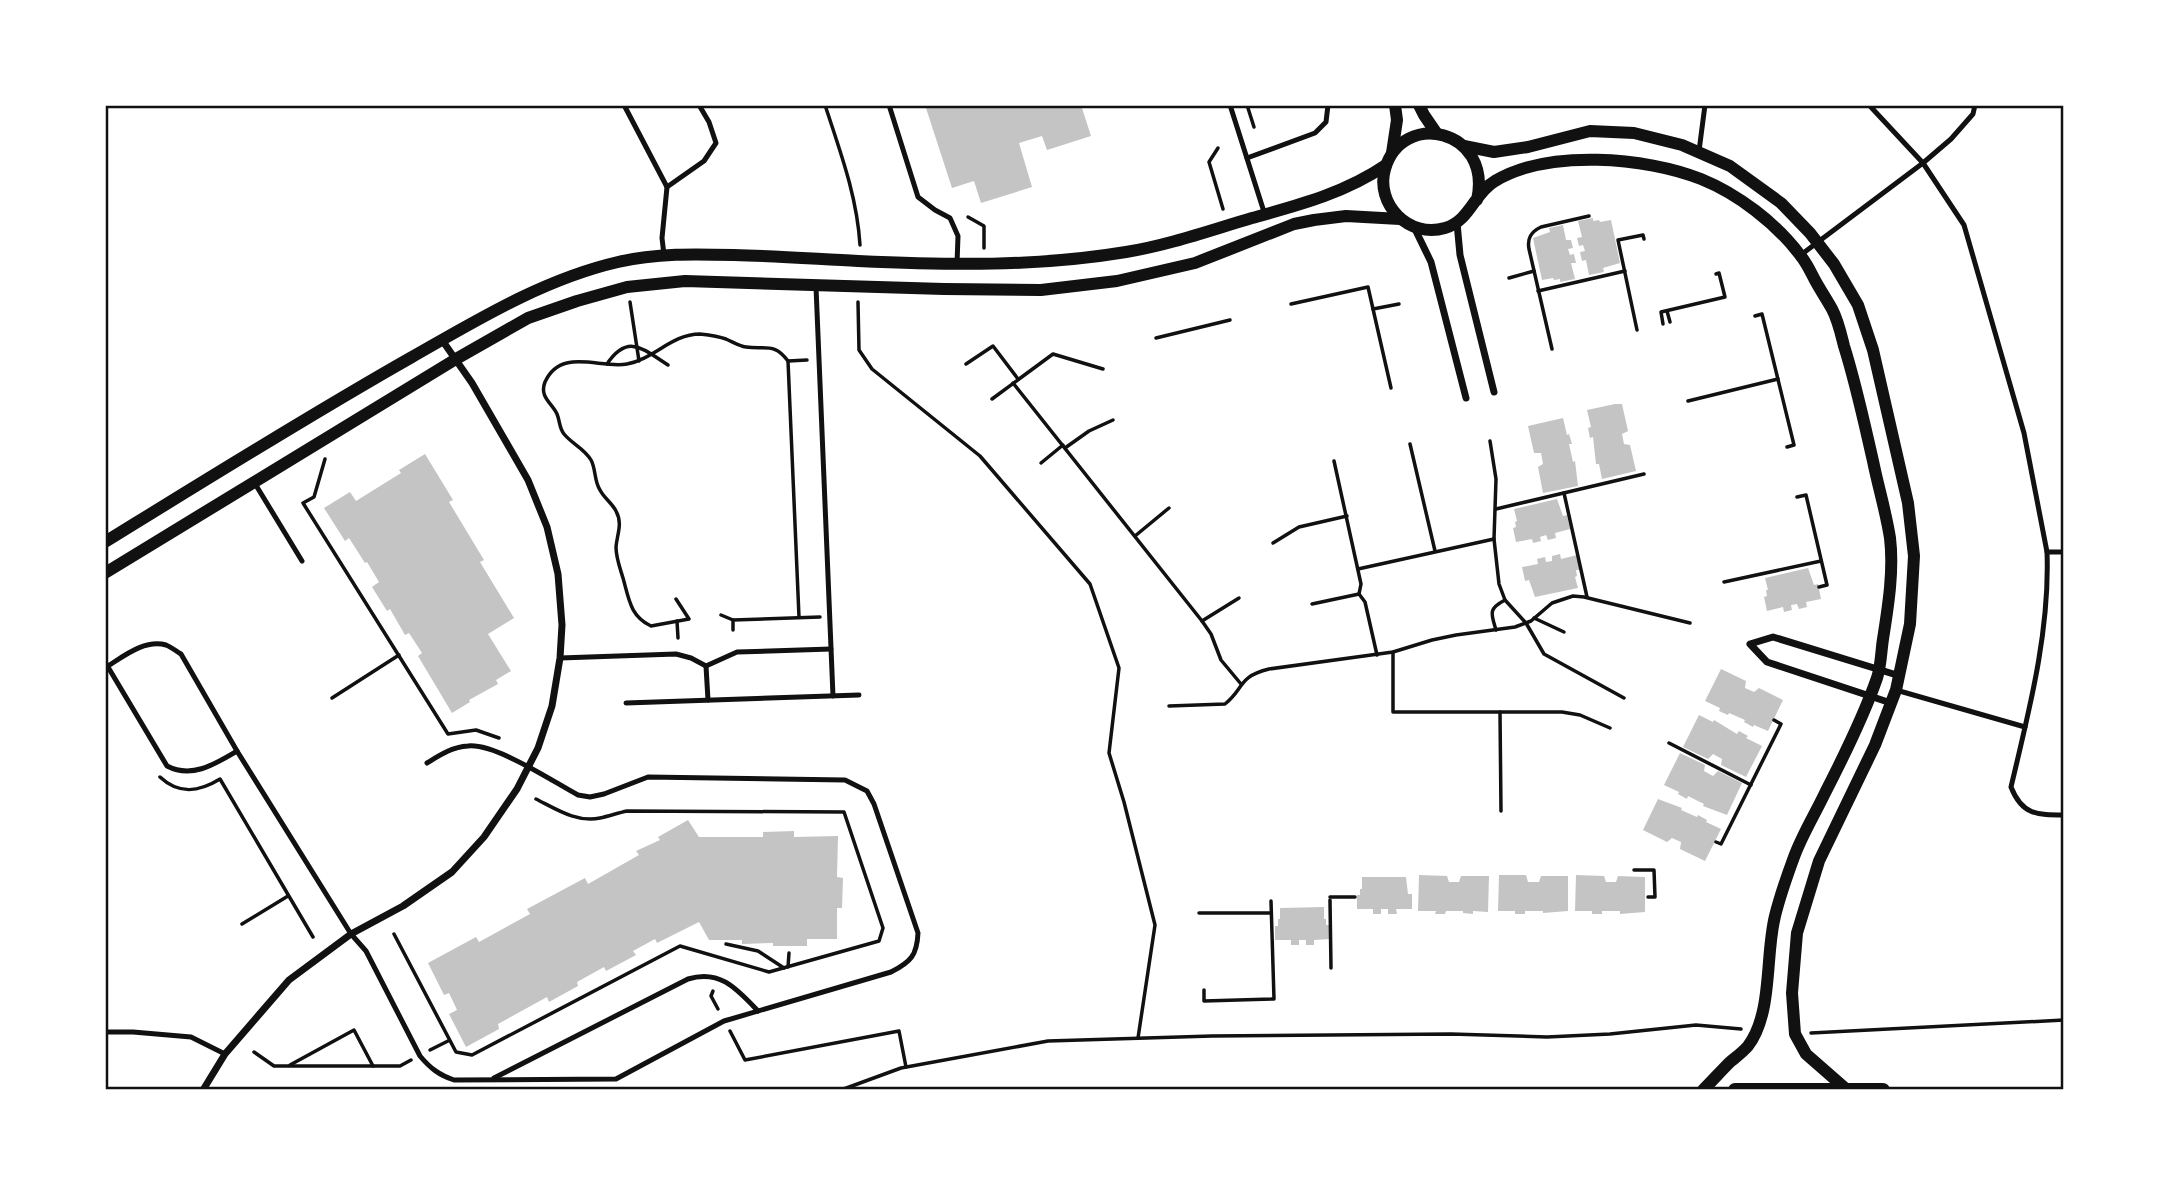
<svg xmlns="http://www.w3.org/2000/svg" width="2169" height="1195" font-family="'Playfair Display',serif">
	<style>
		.building { fill: #c4c4c4 }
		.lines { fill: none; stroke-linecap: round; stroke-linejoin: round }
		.path { stroke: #111; stroke-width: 3.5 }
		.service { stroke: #111; stroke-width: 5 }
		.minor { stroke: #111; stroke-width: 7 }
		.tertiary { stroke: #111; stroke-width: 12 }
		.secondary { stroke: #111; stroke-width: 14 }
		.neatline { fill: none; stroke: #111; stroke-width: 2.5 }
	</style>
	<rect width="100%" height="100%" fill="#fff"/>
	<g class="building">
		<polygon points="925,105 1081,105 1091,136 1047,150 1042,136 1019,143 1032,187 981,203 974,181 952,188"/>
		<polygon points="1593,218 1593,221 1599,220 1600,222 1611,220 1620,263 1603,268 1604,272 1589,275 1586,260 1582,261 1580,252 1585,251 1583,245 1579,246 1577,238 1582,237 1578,221"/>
		<polygon points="1563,225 1566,240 1571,240 1573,248 1568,249 1570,255 1574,254 1576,263 1571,263 1575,279 1560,282 1560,279 1554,280 1553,278 1542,280 1533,238 1550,232 1549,228"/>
		<polygon points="1615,404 1622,404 1628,431 1622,434 1624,444 1630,445 1636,471 1602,479 1599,464 1596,464 1593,437 1590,438 1588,428 1591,427 1587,410"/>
		<polygon points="1563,418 1567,435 1569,434 1572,444 1569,444 1573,462 1575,461 1578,486 1543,493 1538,467 1543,464 1541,453 1534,453 1528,426"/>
		<polygon points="425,454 453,500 449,502 484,560 480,562 514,618 488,634 511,671 496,680 498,684 469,700 470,702 452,713 418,656 422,653 409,633 405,635 390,609 387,611 372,587 379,582 367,562 365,563 349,538 345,541 324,508 350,492 356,501 401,473 399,470"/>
		<polygon points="1557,499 1563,516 1567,515 1570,529 1555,533 1556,538 1548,540 1546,535 1540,537 1541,541 1533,543 1532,539 1516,542 1513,528 1516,527 1515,522 1517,521 1514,509"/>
		<polygon points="1560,554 1561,559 1577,555 1580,570 1576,570 1577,576 1575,577 1578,588 1535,597 1529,580 1525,581 1522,567 1538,564 1537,559 1545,557 1546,562 1552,561 1552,556"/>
		<polygon points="1808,568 1814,585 1818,584 1821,599 1806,602 1807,607 1799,609 1797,604 1791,605 1792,610 1784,612 1783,607 1767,611 1764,597 1767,596 1766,590 1768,590 1765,578"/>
		<polygon points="1721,669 1746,681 1745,688 1754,692 1759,688 1783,700 1768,731 1754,725 1753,727 1744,722 1745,720 1729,713 1728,715 1719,711 1720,708 1705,701"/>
		<polygon points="1699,715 1713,722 1714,720 1737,734 1739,731 1748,736 1746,738 1762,746 1746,777 1721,765 1722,759 1713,754 1708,759 1683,747"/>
		<polygon points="1680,753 1705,765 1704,771 1713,776 1718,771 1742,783 1727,815 1703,806 1704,804 1688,796 1687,799 1678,794 1679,792 1664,785"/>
		<polygon points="1658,799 1682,808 1681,810 1697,817 1698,815 1707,820 1706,822 1721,829 1705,861 1680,849 1681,842 1672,838 1667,842 1643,830"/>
		<polygon points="688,820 699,837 763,837 763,832 794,831 794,837 838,836 837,877 843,878 842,908 837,908 837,939 807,939 807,946 773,946 773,943 742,944 742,940 709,940 699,922 657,943 655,939 633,951 636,955 606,971 604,967 577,982 578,986 549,1002 547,997 498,1024 499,1029 466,1047 449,1014 457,1010 449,993 444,995 428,963 476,937 479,942 530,914 527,909 585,878 588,884 639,855 636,851 660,840 658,837"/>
		<polygon points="1419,875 1447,876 1449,882 1459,882 1461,876 1489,876 1488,912 1473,911 1473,914 1463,913 1463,911 1446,911 1445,914 1435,914 1436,911 1418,911"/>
		<polygon points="1499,875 1526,875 1528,882 1539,882 1541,876 1568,876 1568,911 1543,913 1543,911 1525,911 1525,914 1515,914 1515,911 1498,911"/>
		<polygon points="1576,875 1604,876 1606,882 1616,882 1618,876 1645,877 1645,912 1620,914 1620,911 1602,911 1602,914 1592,914 1592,911 1575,911"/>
		<polygon points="1362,877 1406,877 1408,894 1412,894 1412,909 1396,909 1397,914 1388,914 1388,909 1381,909 1381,914 1373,914 1373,909 1357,909 1357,895 1360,895 1360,889 1362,889"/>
		<polygon points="1324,907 1324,919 1326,919 1326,925 1330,925 1330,939 1314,940 1314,945 1306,945 1306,940 1299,940 1299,945 1291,945 1291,940 1275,940 1275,926 1278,926 1278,919 1280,919 1280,908"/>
	</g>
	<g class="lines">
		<g class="path">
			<path d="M825,105c15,46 32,91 35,140"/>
			<polyline points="1247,105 1254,127"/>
			<polyline points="1218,148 1209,162 1223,209"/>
			<polyline points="968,217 984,226 984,248"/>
			<polyline points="1509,278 1534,271"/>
			<polyline points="1538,291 1625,271"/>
			<polyline points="630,302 639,361"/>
			<polyline points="858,302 859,350 872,369 980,456 1090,584 1119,668 1109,753 1124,802 1155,925 1138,1038"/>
			<polyline points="1291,304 1368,287 1391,388"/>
			<polyline points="1373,309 1399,304"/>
			<polyline points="1667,311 1670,322"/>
			<polyline points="1755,316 1762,314 1794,445 1787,447"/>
			<polyline points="1663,324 1661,312 1725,297 1719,273 1716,274"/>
			<polyline points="1637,330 1618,240 1643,235 1644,239"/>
			<polyline points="1156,338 1230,320"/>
			<path d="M1552,349l-23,-100c-2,-11 2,-17 12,-22l48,-11"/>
			<polyline points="788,361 807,360"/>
			<path d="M607,364c21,-31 36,-15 61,1"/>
			<polyline points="966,364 993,346 1018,379"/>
			<polyline points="1013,383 1202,621 1211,634 1221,660 1241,684"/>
			<polyline points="992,399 1053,354 1103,369"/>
			<polyline points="1688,401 1778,379"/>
			<polyline points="1490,441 1496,479 1494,539 1499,584 1505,600 1526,623 1544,654 1624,698"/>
			<polyline points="1410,444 1435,551"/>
			<polyline points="1065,448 1089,431 1113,420"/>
			<polyline points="325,459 314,497 303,503 448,734 476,730 499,738"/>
			<polyline points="1334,461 1361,584 1359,594 1365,602 1377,655"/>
			<polyline points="1041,463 1063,445"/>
			<polyline points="1564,493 1587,597"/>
			<polyline points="1797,497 1806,495 1827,585 1819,587"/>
			<polyline points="1496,509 1644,474"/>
			<polyline points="1135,536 1169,508"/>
			<polyline points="1273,543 1299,527 1347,516"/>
			<polyline points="1358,569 1494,539"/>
			<polyline points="1724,582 1821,561"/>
			<path d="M676,599l13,20 -38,7c-21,-10 -22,-27 -28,-48 -3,-10 -7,-20 -7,-31 1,-13 7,-23 0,-36 -4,-8 -12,-13 -16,-21 -6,-9 -4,-21 -9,-30 -7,-12 -19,-16 -27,-26 -5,-6 -4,-13 -7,-20 -5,-11 -18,-17 -12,-32 16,-35 55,-13 82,-18 27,-5 45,-30 73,-30 9,1 18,2 26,5 7,3 13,7 20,8 20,3 28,-5 42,14l11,256"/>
			<polyline points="1312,604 1359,594"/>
			<polyline points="721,615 733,620 820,617"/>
			<polyline points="1534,618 1564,632"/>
			<polyline points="733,620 733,630"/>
			<polyline points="677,621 678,638"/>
			<polyline points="1202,621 1239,598"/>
			<path d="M1496,630c-5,-17 -8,-21 9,-30"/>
			<polyline points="1393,652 1393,712 1562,712 1580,715 1610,728"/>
			<polyline points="332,698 399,655"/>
			<path d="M1169,706l56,-2c20,-16 12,-27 44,-35l124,-17 39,-12 24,-5 59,-8 16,-6 21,-18 21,-7 11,1 106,26"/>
			<polyline points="1500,712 1501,811"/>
			<polyline points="1669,743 1751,785"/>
			<path d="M160,777c19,18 39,15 60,2l93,158"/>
			<polyline points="1716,842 1721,844 1781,724 1774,720"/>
			<polyline points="1634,870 1654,870 1655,897 1648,897"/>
			<polyline points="1330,897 1355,897"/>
			<polyline points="1330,900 1331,968"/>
			<polyline points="1199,913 1271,913"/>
			<polyline points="242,924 288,896"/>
			<path d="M394,934l62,118 16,3 208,-109 89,26 110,-31 4,-13 -39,-116 -217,-1c-9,2 -18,5 -27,7 -23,5 -44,-9 -64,-19"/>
			<polyline points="726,944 758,951 784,968"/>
			<polyline points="788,967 789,953"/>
			<polyline points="1204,990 1204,1001 1274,999 1271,901"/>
			<polyline points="713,991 711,996 718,1009"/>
			<polyline points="730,1031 745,1060 899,1031 906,1067"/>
			<polyline points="1811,1033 2064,1020"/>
			<polyline points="430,1050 448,1041"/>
			<polyline points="254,1052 274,1066 400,1066 411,1060"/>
			<polyline points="290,1065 354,1030 373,1066"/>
			<polyline points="841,1090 901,1068 1048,1041 1212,1036 1451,1034 1547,1037 1610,1034 1696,1025 1741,1029"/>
		</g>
		<g class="service">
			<polyline points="624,105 667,187 662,238 664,255"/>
			<polyline points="889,105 918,197 935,210 950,218 958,236 957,264"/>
			<polyline points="1230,105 1265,215"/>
			<polyline points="1869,105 1923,163 1964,225 2024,433 2047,552"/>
			<polyline points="1699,151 1705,105"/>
			<polyline points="1247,158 1315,133 1326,122 1328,105"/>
			<polyline points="667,187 704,161 716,143 709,122 699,105"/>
			<polyline points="1802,254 1923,163 1951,139 1973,114 1975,105"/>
			<polyline points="816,287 833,696"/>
			<polyline points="254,482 302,561"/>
			<path d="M2064,552h-17c3,79 -18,159 -36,235 11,28 26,28 53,28"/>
			<polyline points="560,658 676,654 691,658 706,666 737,652 831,649"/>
			<path d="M105,662l62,104c25,13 48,-2 70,-15l114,183 15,17 54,105c10,12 19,19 34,24l162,-1 108,-58 167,-49c20,-10 26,-17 27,-39l-44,-129 -7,-13 -22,-11 -197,-3 -44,17 -14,3 -12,-2c-26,-14 -83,-52 -110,-49 -16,1 -28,9 -41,17"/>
			<path d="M108,666c16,-10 37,-27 58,-21 5,2 10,6 15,9l56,97"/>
			<polyline points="706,666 708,700"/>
			<polyline points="1896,690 2025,727"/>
			<polyline points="626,703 859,695"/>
			<polyline points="105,1032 133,1032 191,1037 225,1054"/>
			<path d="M494,1078l194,-99c32,-10 49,10 70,32"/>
		</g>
		<g class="minor">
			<polyline points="1457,223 1460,255 1494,392"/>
			<polyline points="1414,227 1431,262 1466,398"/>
			<polyline points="1891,703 1767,662 1750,644 1773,637 1900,676"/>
			<polyline points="203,1090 225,1054 289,980 351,934 403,906 452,872 484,837 517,789 538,748 552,706 560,658 562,625 558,574 547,527 528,480 472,383 442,340"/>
		</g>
		<g class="tertiary">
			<polyline points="1419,105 1424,115 1437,134"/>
			<polyline points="1464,146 1494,152 1528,147 1590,131 1634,133 1682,145 1730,166 1781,203 1810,233 1834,264 1858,305 1873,350 1908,503 1914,556 1910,624 1896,690 1875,745 1819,861 1797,933 1792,993 1795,1034 1806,1054 1846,1089"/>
			<polyline points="1392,153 1397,120 1395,105"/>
			<path d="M1477,200c16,-71 -75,-91 -92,-31 -10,35 24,70 60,59 25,-7 29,-35 50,-47 53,-32 151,-24 206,-2 37,15 75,44 99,76 7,8 11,18 16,27 5,9 11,18 16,27 6,11 9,25 12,37 12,38 20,76 29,115 5,25 13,51 17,77 4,33 -2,69 -7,101 -2,13 -2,27 -6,39 -14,40 -33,78 -52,115 -10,21 -23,42 -31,64 -7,19 -14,39 -19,59 -10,40 -2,97 -27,130 -5,6 -12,11 -18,16 -9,9 -18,19 -27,28"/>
			<path d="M105,542c102,-63 203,-126 307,-185 65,-37 132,-78 206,-95 38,-9 77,-8 116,-7 41,1 83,4 124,6 91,4 178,6 268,-9 43,-7 85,-22 126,-34 47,-13 93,-25 134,-53"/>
			<polyline points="105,573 456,359 528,318 577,301 627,287 685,281 944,289 1041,290 1117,281 1195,263 1294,224 1314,220 1346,216 1400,219"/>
		</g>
		<polyline class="secondary" points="1735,1090 1883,1090"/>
	</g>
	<rect width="2169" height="1195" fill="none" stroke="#ffffff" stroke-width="214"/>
	<rect x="107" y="107" width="1955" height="981" class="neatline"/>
</svg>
